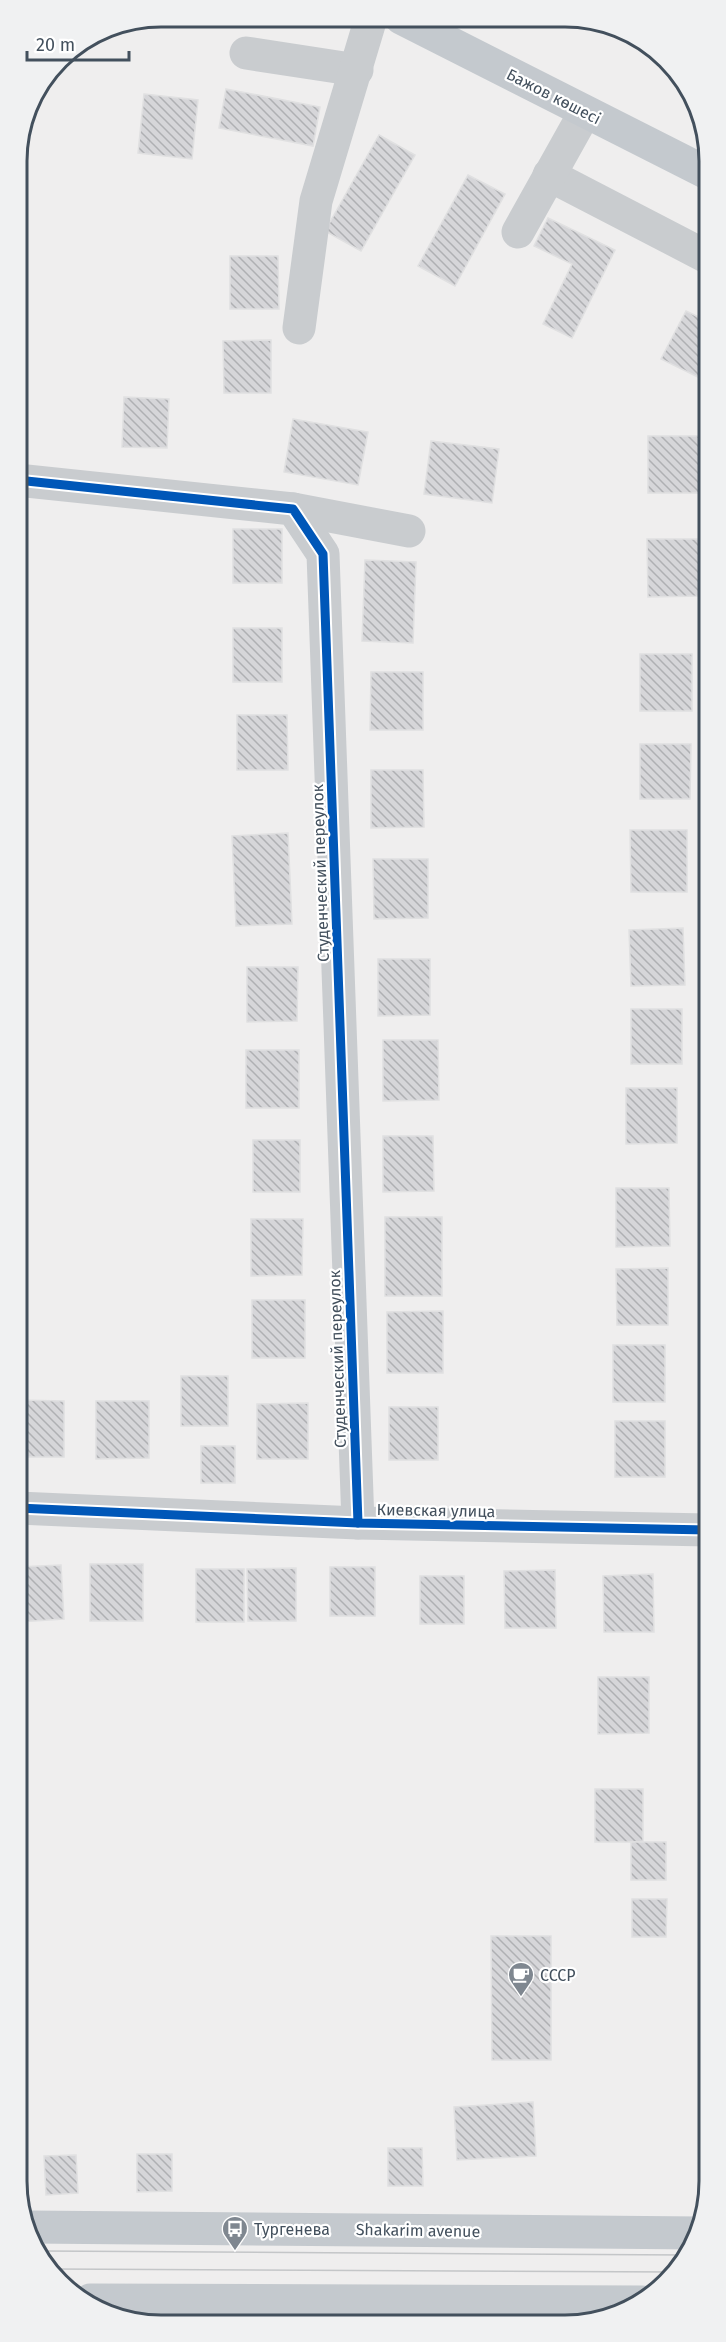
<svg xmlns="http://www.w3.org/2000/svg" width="726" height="2342" font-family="'Fira Sans',sans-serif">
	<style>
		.building { fill: url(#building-back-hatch); stroke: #e0e0e1; stroke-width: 1.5 }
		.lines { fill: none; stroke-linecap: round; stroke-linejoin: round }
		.minor { stroke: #c9cccf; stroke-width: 33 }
		.major { stroke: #c4c9ce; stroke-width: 33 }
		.tram { stroke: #c4c6c8; stroke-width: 1.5 }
		.cycleway-casing { stroke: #fff; stroke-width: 13 }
		.cycleway { stroke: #0057b8; stroke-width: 9 }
		.labels { text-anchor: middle; stroke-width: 4.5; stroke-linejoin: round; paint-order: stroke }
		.street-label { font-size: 16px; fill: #43505d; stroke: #fff }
		.poi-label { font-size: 16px; fill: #43505d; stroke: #fff; text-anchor: start }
		.rim { fill: none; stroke: #43505d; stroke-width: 3 }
	</style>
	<defs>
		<pattern id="building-back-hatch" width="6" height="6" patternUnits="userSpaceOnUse" patternTransform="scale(1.5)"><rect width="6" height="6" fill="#d6d6d9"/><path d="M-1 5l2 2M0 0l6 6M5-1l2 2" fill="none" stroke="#afb0b3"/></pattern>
	</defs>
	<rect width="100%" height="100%" fill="#efeeee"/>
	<g class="building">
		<polygon points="226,89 320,107 313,146 219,128"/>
		<polygon points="144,94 198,100 192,159 138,153"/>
		<polygon points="21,134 22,187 17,187 17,152"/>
		<polygon points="379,135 415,155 361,251 325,231"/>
		<polygon points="468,175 505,194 455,286 418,266"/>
		<polygon points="548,218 615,250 572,338 543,324 572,264 534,246"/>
		<polygon points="230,256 278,256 279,309 230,309"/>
		<polygon points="17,258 26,258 20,338 17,337"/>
		<polygon points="686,311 707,321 706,381 661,359"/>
		<polygon points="271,340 271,393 224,393 223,341"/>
		<rect x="17" y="383" width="1" height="53"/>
		<polygon points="124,397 169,399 167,448 122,447"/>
		<polygon points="293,419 368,432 358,485 284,472"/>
		<rect x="648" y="436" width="52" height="57"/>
		<polygon points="431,441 499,449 492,503 424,494"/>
		<rect x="233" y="529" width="49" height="54"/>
		<polygon points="647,539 699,539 700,596 648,597"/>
		<polygon points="365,560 416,562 413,643 362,641"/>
		<rect x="233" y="628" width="49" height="54"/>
		<rect x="640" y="654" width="52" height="57"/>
		<polygon points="371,672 423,672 423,730 370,730"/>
		<polygon points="237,715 287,715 288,770 237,770"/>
		<polygon points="640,744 691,744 690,799 640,799"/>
		<polygon points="371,770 423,770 424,827 371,828"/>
		<polygon points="630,830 687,830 687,892 631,892"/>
		<polygon points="288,833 292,924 236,926 232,836"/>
		<polygon points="373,859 428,859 428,918 374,919"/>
		<polygon points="683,928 685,985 631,986 629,930"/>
		<polygon points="378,959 430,959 430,1015 378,1016"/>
		<polygon points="247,967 298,967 297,1021 247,1022"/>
		<rect x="631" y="1009" width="51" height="55"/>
		<polygon points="383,1040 438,1040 439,1100 383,1101"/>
		<rect x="246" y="1050" width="53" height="58"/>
		<polygon points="626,1088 677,1088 677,1143 626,1144"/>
		<polygon points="383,1136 433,1136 434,1191 383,1192"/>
		<rect x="253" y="1140" width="47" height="52"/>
		<polygon points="616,1188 669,1188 670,1246 616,1247"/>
		<rect x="385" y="1217" width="57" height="79"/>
		<polygon points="251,1219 303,1219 302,1275 251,1276"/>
		<polygon points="668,1268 668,1325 617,1325 616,1269"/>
		<rect x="252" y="1300" width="53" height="58"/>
		<polygon points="443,1311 443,1373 387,1373 387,1312"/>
		<rect x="613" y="1345" width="52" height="57"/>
		<rect x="181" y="1376" width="47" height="50"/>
		<polygon points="18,1400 64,1401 64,1457 18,1457"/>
		<polygon points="96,1401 149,1401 149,1458 96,1459"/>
		<polygon points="308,1403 308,1459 257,1459 257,1404"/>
		<rect x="389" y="1407" width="49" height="53"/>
		<rect x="615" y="1421" width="50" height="56"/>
		<rect x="201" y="1446" width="34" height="37"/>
		<rect x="90" y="1564" width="53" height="57"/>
		<polygon points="61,1565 64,1619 19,1622 18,1567"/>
		<rect x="330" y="1567" width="45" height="49"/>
		<polygon points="296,1568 296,1621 248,1621 247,1569"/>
		<rect x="196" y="1569" width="48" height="53"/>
		<polygon points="555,1570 556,1628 505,1628 504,1571"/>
		<polygon points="653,1574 654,1632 604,1632 603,1576"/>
		<rect x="420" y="1576" width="44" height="48"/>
		<polygon points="598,1677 649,1677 649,1733 598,1734"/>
		<rect x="595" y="1789" width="48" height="53"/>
		<rect x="631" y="1842" width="35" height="38"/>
		<polygon points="632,1899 667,1899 666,1937 632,1937"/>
		<polygon points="491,1936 551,1936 551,2060 492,2060"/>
		<polygon points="533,2102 536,2156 457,2160 454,2107"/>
		<polygon points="388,2148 422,2148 423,2186 388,2186"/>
		<polygon points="137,2154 172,2154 172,2191 137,2192"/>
		<polygon points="76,2155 78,2193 46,2195 44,2156"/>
	</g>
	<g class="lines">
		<g class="minor">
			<polyline points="246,53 357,70"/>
			<polyline points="549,175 707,257"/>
			<polyline points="518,232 585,112"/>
			<polyline points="299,328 316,201 371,18"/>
			<polyline points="17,480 293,509 323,554 358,1523"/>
			<polyline points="293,509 409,531"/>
			<polyline points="18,1508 358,1523 708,1530"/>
		</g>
		<g class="major">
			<polyline points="401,18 707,173"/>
			<polyline points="29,2227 699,2233"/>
			<polyline points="90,2300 642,2302"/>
		</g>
		<g class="tram">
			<polyline points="42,2251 686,2255"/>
			<polyline points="51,2269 676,2272"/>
		</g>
		<defs>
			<g id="cycleway">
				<polyline points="17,480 293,509 323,554 358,1523"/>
				<polyline points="18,1508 358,1523 708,1530"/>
			</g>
		</defs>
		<use href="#cycleway" class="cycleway-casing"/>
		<use href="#cycleway" class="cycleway"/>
	</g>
	<defs>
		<symbol id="cafe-pin" viewBox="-11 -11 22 30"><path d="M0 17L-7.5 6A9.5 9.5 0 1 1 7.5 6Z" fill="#7f8790" stroke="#fff"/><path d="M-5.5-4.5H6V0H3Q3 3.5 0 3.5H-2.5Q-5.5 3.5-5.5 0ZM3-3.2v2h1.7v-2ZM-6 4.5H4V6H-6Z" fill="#fff"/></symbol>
		<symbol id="bus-pin" viewBox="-11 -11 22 30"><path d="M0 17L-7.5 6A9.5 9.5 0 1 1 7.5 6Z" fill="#7f8790" stroke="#fff"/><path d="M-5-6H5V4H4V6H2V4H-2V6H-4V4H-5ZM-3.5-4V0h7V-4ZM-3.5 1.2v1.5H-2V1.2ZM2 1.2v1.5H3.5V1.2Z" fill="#fff"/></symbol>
	</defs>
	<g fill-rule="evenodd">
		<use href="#cafe-pin" x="506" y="1960" width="30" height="40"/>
		<use href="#bus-pin" x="220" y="2214" width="30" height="40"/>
	</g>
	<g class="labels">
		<g class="street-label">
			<text transform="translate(554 96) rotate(27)" y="6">Бажов көшесі</text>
			<text transform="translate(320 873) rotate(-92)" y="6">Студенческий переулок</text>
			<text transform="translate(337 1359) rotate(-92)" y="6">Студенческий переулок</text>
			<text transform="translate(436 1510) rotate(1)" y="6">Киевская улица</text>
			<text transform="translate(418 2230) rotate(1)" y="6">Shakarim avenue</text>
		</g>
		<g class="poi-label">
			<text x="540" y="1981">СССР</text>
			<text x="254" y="2235">Тургенева</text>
		</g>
	</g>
	<path d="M0 0H726V2342H0ZM161 27H565A134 134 0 0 1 699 161V2181A134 134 0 0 1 565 2315H161A134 134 0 0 1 27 2181V161A134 134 0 0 1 161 27Z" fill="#f0f1f2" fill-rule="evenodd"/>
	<path class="rim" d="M161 27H565A134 134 0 0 1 699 161V2181A134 134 0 0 1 565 2315H161A134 134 0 0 1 27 2181V161A134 134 0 0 1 161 27Z"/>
	<path d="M27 51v9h102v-9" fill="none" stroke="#43505d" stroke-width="3"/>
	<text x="36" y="51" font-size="18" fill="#43505d" stroke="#ffffff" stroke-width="4.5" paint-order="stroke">20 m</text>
</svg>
